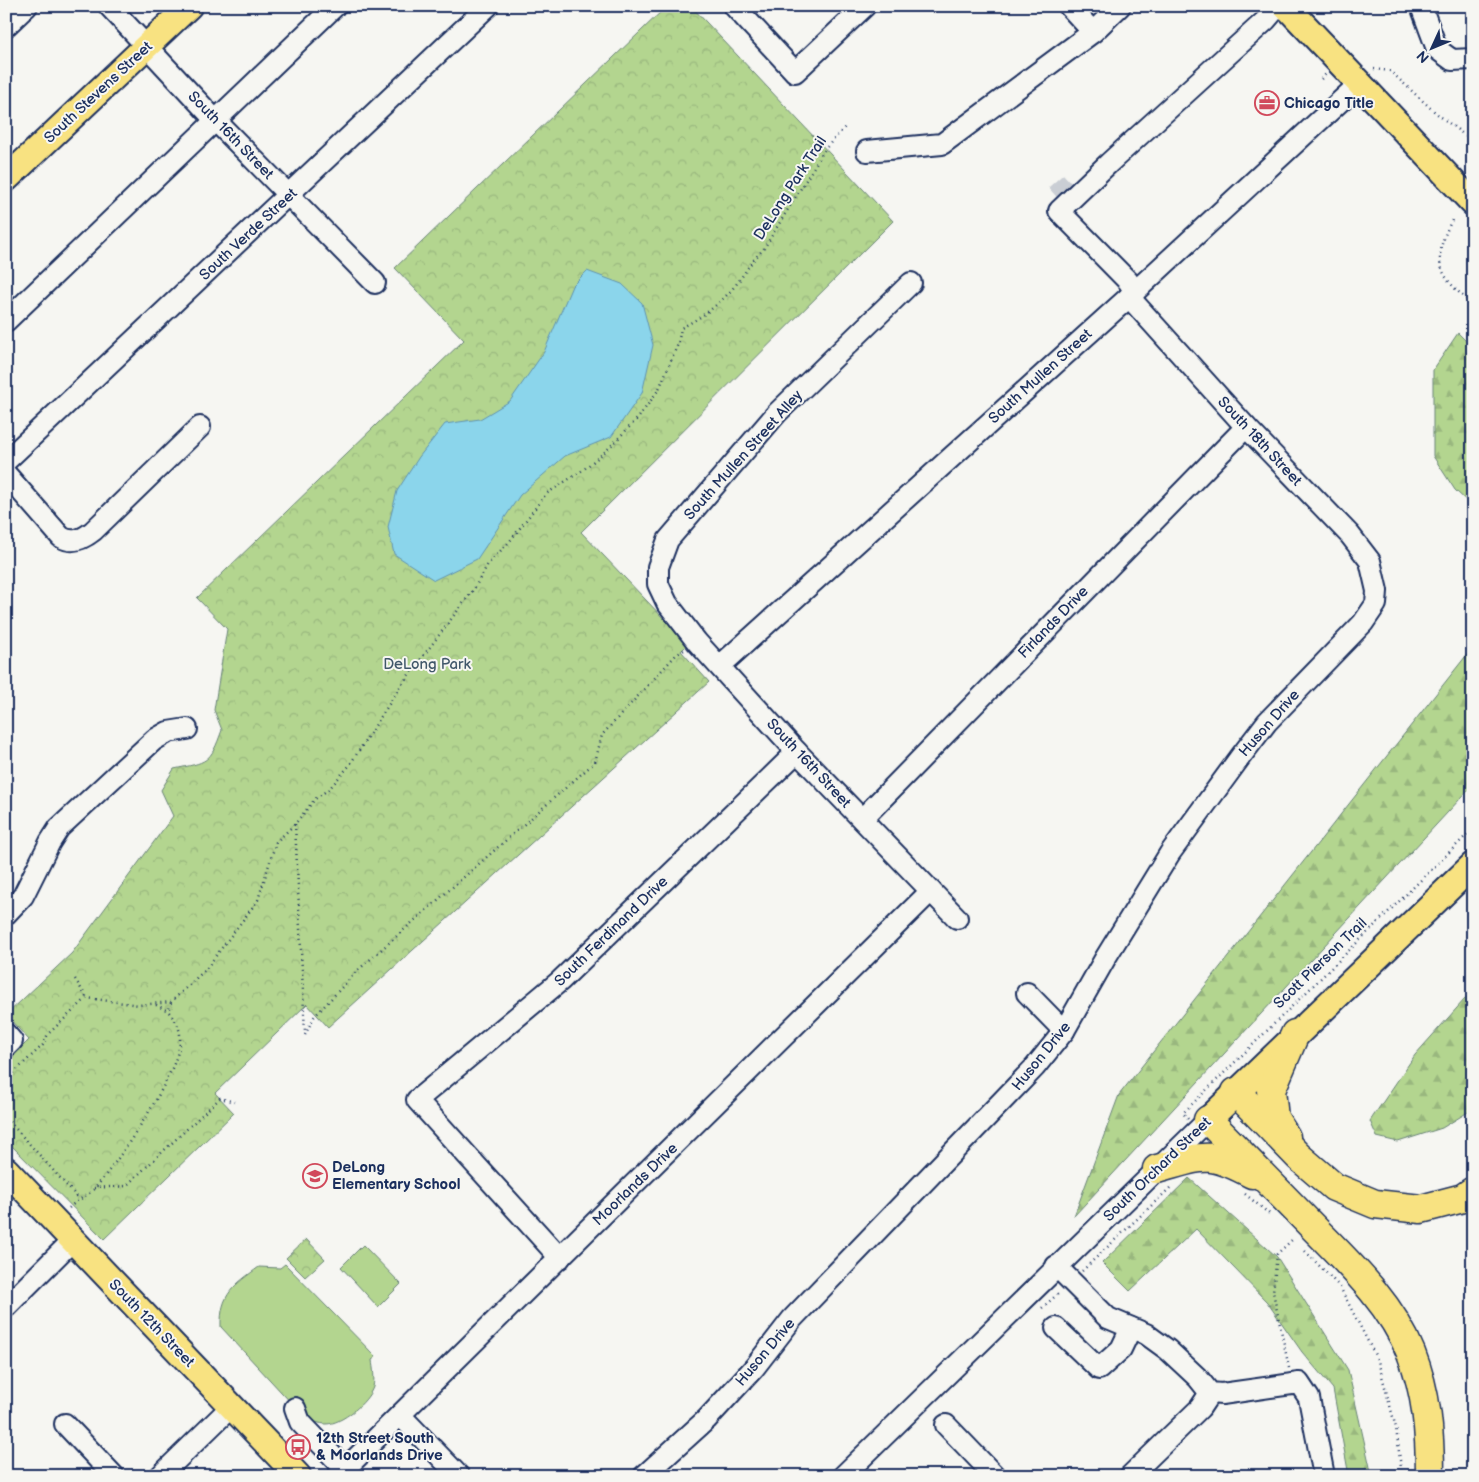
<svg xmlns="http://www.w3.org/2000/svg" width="1479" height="1482" font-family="'Balsamiq Sans',sans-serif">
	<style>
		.forest { fill: url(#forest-firs); stroke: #678276 }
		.park { fill: url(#park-crowns); stroke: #678276 }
		.garden { fill: #b3d58f; stroke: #678276 }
		.water { fill: #8bd5eb; stroke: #5e93b3 }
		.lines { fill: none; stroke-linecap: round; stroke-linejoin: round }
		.minor-tunnel { stroke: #caced4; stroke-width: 20; stroke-dasharray: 20 10; stroke-linecap: butt }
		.minor-casing { stroke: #1b2f5e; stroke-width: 24 }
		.major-casing { stroke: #1b2f5e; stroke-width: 29 }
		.highway-casing { stroke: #1b2f5e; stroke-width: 31 }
		.path { stroke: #1b2f5e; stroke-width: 2.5; stroke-dasharray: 1 4; stroke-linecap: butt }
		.minor { stroke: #f6f6f2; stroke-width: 20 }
		.major { stroke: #f8e281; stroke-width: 25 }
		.highway { stroke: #f8e281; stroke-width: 28 }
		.labels { text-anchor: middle; stroke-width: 4; stroke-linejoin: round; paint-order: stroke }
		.street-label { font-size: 15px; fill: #1b2f5e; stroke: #f6f6f2 }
		.poi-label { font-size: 15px; font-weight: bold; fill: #1b2f5e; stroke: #f6f6f2; text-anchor: start }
		.park-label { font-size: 15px; fill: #41586a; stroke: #f6f6f2 }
	</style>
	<defs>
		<pattern id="forest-firs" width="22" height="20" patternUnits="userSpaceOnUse" patternTransform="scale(1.25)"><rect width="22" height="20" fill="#b3d58f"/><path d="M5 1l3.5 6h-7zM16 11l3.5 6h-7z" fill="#99b77e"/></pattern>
		<pattern id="park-crowns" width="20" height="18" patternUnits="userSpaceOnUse" patternTransform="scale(1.25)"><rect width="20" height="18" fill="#b3d58f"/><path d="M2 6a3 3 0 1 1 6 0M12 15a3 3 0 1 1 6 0" fill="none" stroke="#99b77e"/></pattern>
	</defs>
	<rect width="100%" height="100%" fill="#f6f6f2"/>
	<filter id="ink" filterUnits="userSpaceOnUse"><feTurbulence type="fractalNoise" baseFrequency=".02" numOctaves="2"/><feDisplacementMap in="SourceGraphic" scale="10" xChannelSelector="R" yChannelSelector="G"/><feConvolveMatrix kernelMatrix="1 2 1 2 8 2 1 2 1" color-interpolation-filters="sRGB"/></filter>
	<g filter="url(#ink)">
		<g class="forest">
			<polygon points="1458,333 1473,348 1473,507 1455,490 1433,456 1433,370"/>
			<polygon points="1473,647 1473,785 1074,1216 1119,1095"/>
			<polygon points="1473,990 1473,1109 1442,1128 1398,1142 1377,1137 1370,1121 1415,1055"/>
			<polygon points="1189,1178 1277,1257 1348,1370 1372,1476 1349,1476 1333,1389 1302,1352 1267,1302 1196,1229 1130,1291 1102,1263"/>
		</g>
		<g class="park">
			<path d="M667,6h24l202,215 -312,311 107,112 -7,7 28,31 -381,345 -21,-23 -92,89 19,20 -130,126 -98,-99v-77l23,-23 -23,-25 66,-62 101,-137 -12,-26 13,-21c33,-7 36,-5 48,-39l-8,-20 13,-81 -30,-31 267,-258 -69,-72z"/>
			<polygon points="306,1239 325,1259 305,1277 286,1258"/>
		</g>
		<g class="garden">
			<polygon points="363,1245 401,1284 378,1307 341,1267"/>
			<path d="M285,1264l91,93 -4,3c1,9 3,18 1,27 -5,15 -31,37 -47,37 -6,0 -13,-3 -19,-4l-86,-93c-1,-33 13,-42 38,-60l21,1z"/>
		</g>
		<polygon class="water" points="587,271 622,284 642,303 653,345 642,393 611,437 565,456 520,495 477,559 434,580 394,554 388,527 397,491 419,457 445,424 480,419 510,401 544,352 572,286"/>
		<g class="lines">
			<polyline class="minor-tunnel" points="1055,195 1073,179"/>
			<defs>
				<g id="minor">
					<polyline points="109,6 216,121 375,283"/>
					<polyline points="734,6 795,72 865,6"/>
					<polyline points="1069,6 1093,32 1120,6"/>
					<polyline points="1421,6 1437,49 1452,60 1473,59"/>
					<polyline points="6,26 27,6"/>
					<polyline points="867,151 942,144 1093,32"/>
					<polyline points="911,283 777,413 668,540 658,567 658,584 667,603 697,642 797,752 957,918"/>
					<polyline points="1135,292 1128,281 1059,211 1109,163 1266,20 1278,6"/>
					<polyline points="6,321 335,6"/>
					<polyline points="6,461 488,6"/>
					<path d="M6,474l55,63c12,7 22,2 32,-6l107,-104"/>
					<polyline points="720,666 1129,297 1359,84"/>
					<polyline points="862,819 1246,427"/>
					<polyline points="6,914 23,896 50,842 59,828 154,740 168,732 187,729"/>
					<polyline points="1027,993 1064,1031"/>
					<polyline points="6,1034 12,1041 6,1047"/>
					<polyline points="560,1258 417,1100 560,981 797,752"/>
					<polyline points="1056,1266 1108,1318 1146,1334 1168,1350 1198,1378 1210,1393 1222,1394 1299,1383 1309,1398 1324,1476"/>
					<polyline points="6,1307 73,1240"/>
					<polyline points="1056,1328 1099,1369 1121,1349 1131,1328"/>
					<polyline points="295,1408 300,1422 345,1469"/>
					<polyline points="400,1415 459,1476"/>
					<polyline points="65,1424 114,1476"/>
					<polyline points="946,1425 995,1476"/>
					<polyline points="160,1476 232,1406"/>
					<polyline points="338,1476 931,891"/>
					<polyline points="644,1476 707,1419 754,1368 792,1319 1035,1067 1064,1031 1106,957 1170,853 1241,756 1267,722 1363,623 1376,604 1377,591 1370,561 1350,535 1246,427 1129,297"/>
					<polyline points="843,1476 1208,1120"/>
					<polyline points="1130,1476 1200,1408 1210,1393"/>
				</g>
				<g id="major">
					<polyline points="1286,6 1473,203"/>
					<polyline points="6,179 189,6"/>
					<polyline points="1208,1120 1473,865"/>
					<polyline points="6,1170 298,1476"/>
				</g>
				<g id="highway">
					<polyline points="1236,1092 1299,1157 1334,1187 1375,1204 1421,1209 1463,1198 1473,1191"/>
					<path d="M1208,1120c33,34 67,68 101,103 38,39 81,78 102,130 16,40 19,80 19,123"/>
					<polyline points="1286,1137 1274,1118 1271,1090 1295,1034"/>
					<path d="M1157,1169c47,-13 50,-19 95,5"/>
				</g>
			</defs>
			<use href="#minor" class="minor-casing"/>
			<use href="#major" class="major-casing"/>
			<use href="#highway" class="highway-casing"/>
			<g class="path">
				<polyline points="1374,69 1390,71 1436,113 1463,134 1473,139"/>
				<polyline points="1321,79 1326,74"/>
				<path d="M1452,220c-22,42 -13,56 21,85"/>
				<polyline points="295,824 305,1033"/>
				<polyline points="75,979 87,998"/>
				<polyline points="156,1005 168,1011"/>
				<polyline points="305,1035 314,1017 357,971 595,762 602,735 676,655 684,650"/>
				<path d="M6,1080l37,-35 5,-11 39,-36 52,7 32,-3 35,-33 52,-69 18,-58 19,-18 20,-25 14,-10 20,-23 53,-82 72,-95 14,-25 22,-23 36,-47 37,-24 24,-20 32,-33 20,-28 19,-45 3,-16c21,-11 37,-22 53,-41 11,-13 15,-24 29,-37l62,-101 20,-22"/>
				<polyline points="6,1118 79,1199"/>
				<polyline points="1188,1119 1183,1113 1473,829"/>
				<polyline points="94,1188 126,1186 220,1098 234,1102"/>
				<polyline points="1245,1194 1272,1216"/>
				<path d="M69,1208c8,-8 20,-13 27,-21 23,-27 82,-112 84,-146 1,-13 -4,-20 -12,-30l3,-9"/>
				<polyline points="1305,1251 1340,1287 1378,1361 1396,1428 1402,1476"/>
				<polyline points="1082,1271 1171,1187"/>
				<polyline points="1042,1308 1060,1292"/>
				<polyline points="1289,1368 1273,1292 1277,1254 1293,1239"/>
			</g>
			<use href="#minor" class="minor"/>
			<use href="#major" class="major"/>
			<use href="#highway" class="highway"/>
		</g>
	</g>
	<defs>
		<symbol id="office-ring" viewBox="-11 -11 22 22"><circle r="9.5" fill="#f6f6f2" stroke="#d1495b" stroke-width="1.5"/><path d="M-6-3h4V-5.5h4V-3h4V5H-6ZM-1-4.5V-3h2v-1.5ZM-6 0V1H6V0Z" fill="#d1495b"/></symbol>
		<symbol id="school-ring" viewBox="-11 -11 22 22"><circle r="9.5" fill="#f6f6f2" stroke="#d1495b" stroke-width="1.5"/><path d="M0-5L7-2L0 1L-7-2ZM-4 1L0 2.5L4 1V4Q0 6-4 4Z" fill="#d1495b"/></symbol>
		<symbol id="bus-ring" viewBox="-11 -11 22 22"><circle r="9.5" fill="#f6f6f2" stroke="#d1495b" stroke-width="1.5"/><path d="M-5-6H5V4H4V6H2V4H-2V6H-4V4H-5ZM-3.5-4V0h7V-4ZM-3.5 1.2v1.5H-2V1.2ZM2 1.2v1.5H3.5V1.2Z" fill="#d1495b"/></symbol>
	</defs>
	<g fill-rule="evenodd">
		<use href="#office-ring" x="1253" y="89" width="28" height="28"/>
		<use href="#school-ring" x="301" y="1162" width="28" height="28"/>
		<use href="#bus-ring" x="284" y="1433" width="28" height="28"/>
	</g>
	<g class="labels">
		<g class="street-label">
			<text transform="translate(98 92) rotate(-43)" y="5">South Stevens Street</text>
			<text transform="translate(231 135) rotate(46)" y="5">South 16th Street</text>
			<text transform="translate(790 188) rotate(-57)" y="5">DeLong Park Trail</text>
			<text transform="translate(248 234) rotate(-43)" y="5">South Verde Street</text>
			<text transform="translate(1040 376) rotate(-42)" y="5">South Mullen Street</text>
			<text transform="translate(1260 441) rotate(47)" y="5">South 18th Street</text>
			<text transform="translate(743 455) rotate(-48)" y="5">South Mullen Street Alley</text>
			<text transform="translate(1053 622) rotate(-46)" y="5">Firlands Drive</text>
			<text transform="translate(1269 723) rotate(-49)" y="5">Huson Drive</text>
			<text transform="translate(809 763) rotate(47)" y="5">South 16th Street</text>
			<text transform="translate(611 931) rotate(-44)" y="5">South Ferdinand Drive</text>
			<text transform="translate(1320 963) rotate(-44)" y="5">Scott Pierson Trail</text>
			<text transform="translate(1041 1056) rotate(-51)" y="5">Huson Drive</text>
			<text transform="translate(1157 1169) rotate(-44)" y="5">South Orchard Street</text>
			<text transform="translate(635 1184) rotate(-44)" y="5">Moorlands Drive</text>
			<text transform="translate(152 1323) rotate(46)" y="5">South 12th Street</text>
			<text transform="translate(765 1352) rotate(-50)" y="5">Huson Drive</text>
		</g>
		<g class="poi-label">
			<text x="1284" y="108">Chicago Title</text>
			<text x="332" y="1172">DeLong<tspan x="332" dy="17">Elementary School</tspan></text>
			<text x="316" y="1443">12th Street South<tspan x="316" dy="17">&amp; Moorlands Drive</tspan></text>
		</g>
		<g class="park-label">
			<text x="427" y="669">DeLong Park</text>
		</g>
	</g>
	<rect width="1479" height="1482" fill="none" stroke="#f6f6f2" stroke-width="25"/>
	<rect x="12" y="12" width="1454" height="1457" fill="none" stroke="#1b2f5e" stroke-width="2" filter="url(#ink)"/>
	<g transform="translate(1432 48) rotate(226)" stroke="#f6f6f2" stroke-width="4" paint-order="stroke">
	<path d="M0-4L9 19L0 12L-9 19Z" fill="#1b2f5e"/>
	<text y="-8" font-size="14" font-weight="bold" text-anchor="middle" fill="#1b2f5e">N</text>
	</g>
</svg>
